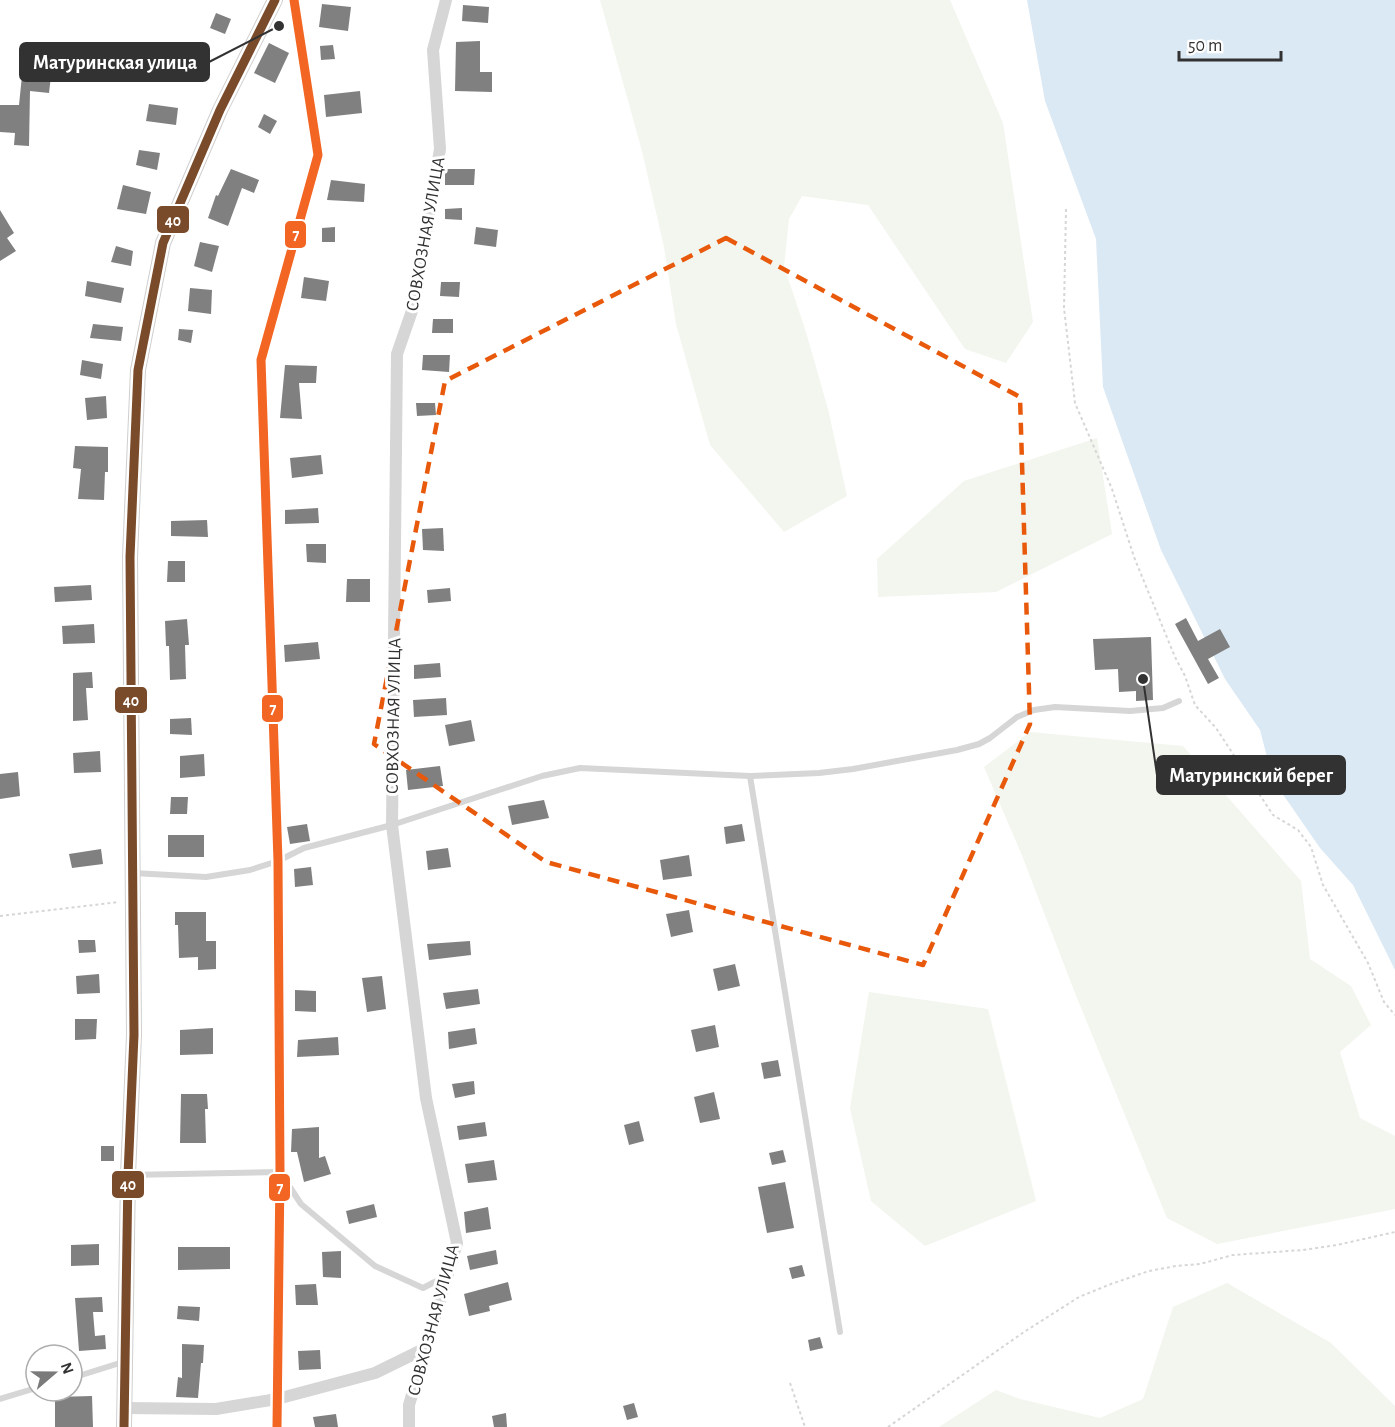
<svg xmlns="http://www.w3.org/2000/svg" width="1395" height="1427" font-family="'Alegreya Sans',sans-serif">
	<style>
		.green { fill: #f2f6ee }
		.water { fill: #dbe9f4 }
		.building { fill: #808080 }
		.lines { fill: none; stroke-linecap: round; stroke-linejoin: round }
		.path { stroke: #d6d6d6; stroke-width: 2; stroke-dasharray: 3 3; stroke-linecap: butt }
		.lane { stroke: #d6d6d6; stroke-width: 6 }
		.street { stroke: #d6d6d6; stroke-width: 12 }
		.secondary { stroke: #cfcfcf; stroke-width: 16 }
		.bus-1-casing { stroke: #fff; stroke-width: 14 }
		.bus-2-casing { stroke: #fff; stroke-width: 14 }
		.bus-1 { stroke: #7a4b2a; stroke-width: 9 }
		.bus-2 { stroke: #f26522; stroke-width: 9 }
		.marked { fill: none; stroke: #e8590c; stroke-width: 4.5; stroke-dasharray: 12 8; stroke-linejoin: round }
		.labels { text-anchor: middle; stroke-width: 6; stroke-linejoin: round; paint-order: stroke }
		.street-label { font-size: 18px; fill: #323232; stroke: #fff }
		.leader { fill: none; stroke: #323232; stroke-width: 2 }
		.callout-dot { fill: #323232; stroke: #fff; stroke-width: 2 }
		.callout { fill: #323232; stroke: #323232; stroke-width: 2 }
		.callout-label { font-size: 20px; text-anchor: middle; font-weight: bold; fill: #fff }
		.line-badge { stroke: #fff; stroke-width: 2 }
		.badge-label { font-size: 16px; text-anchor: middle; font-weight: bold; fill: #fff }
	</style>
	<rect width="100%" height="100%" fill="#fff"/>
	<g class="green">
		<polygon points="600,0 950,0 1003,123 1033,322 1006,363 965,349 868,205 802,196 789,219 784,266 806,332 828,409 847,496 784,532 710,445 676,324 664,247 642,151"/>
		<polygon points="1097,438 1112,534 996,592 878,597 877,559 964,481"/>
		<polygon points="1030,732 1183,746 1301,881 1310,959 1351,986 1371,1025 1340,1052 1360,1118 1395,1136 1395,1209 1217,1244 1167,1218 1075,993 1021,853 984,767"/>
		<polygon points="869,992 988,1009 1036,1201 925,1246 871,1201 850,1108"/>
		<polygon points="1227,1283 1331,1343 1395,1406 1395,1427 939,1427 996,1390 1020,1399 1100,1418 1143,1399 1173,1307"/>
	</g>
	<polygon class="water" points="1027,0 1395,0 1395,970 1353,885 1320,848 1273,780 1260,730 1225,679 1161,550 1103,387 1096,239 1045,101"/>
	<g class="building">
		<polygon points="322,4 351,7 348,31 319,27"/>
		<polygon points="463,5 489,7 488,23 462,21"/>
		<polygon points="216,13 231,19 225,34 210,28"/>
		<polygon points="480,41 480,72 492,72 492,92 455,91 456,42"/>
		<polygon points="269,43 289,53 275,83 254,73"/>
		<polygon points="333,45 335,59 321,60 320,46"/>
		<polygon points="24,56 53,59 49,93 30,91 29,146 14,145 15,133 0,132 0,105 19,105"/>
		<polygon points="360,91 362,113 326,117 324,95"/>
		<polygon points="149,104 178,108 176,125 146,121"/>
		<polygon points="264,114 277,121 270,134 258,127"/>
		<polygon points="139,150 160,153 157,170 136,165"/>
		<polygon points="231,169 259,180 254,193 242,188 228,226 208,218 216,195 218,196"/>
		<polygon points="445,169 475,169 474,185 445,185"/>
		<polygon points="331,180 365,184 364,202 327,200"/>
		<polygon points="123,185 151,192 146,214 117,209"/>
		<polygon points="462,208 462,220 445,219 445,209"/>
		<polygon points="0,210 14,233 7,238 16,251 0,261"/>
		<polygon points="335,227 335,242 322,242 322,228"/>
		<polygon points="476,227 498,230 496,247 474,244"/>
		<polygon points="200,242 219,246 212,272 194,266"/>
		<polygon points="116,246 133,251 131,266 111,262"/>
		<polygon points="304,277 329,281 326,301 301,298"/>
		<polygon points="87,281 124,288 121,303 85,296"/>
		<polygon points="441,282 460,282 459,297 440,296"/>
		<polygon points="190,288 212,290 211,314 188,311"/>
		<polygon points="433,319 453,319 453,333 432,333"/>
		<polygon points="93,324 123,327 121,341 90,338"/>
		<polygon points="179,329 193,330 191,343 178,340"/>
		<polygon points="423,355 450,355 449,372 422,370"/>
		<polygon points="82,360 103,364 101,379 80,375"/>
		<polygon points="285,365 317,366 316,383 299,383 302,419 280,418"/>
		<polygon points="106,396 107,418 87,420 85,398"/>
		<polygon points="416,403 435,403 436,415 417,416"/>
		<polygon points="75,446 108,447 108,472 105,472 104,500 78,499 81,469 73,468"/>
		<polygon points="321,455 323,474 292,478 290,458"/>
		<polygon points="318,508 319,523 285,524 285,510"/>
		<polygon points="207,520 208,537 171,536 171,521"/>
		<polygon points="443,528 444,551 423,550 422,529"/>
		<polygon points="306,544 326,544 326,563 307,562"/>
		<polygon points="168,561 185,561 185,582 167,582"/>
		<polygon points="347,579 370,579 370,602 346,602"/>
		<polygon points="91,585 92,600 55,602 54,587"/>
		<polygon points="450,588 451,601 428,603 427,590"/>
		<polygon points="1186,618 1198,641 1220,629 1230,647 1208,659 1219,678 1208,684 1175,624"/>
		<polygon points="187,619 189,645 185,645 186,679 170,680 169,646 166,646 165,621"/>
		<polygon points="94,624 95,643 63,644 62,626"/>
		<polygon points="1151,637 1153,700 1136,701 1136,691 1119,692 1118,669 1095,670 1093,639"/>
		<polygon points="318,642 320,659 285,662 284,645"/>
		<polygon points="440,663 441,677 414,679 414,665"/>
		<polygon points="92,672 93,688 86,688 88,720 73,721 73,673"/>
		<polygon points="446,698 447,715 414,717 413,700"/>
		<polygon points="191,718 192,735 170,734 170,719"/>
		<polygon points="471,720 475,741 449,746 445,725"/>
		<polygon points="100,751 101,772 74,773 73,753"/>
		<polygon points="204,754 205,776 180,778 180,756"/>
		<polygon points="440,766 443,786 408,790 406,770"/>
		<polygon points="18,772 20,796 0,799 0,774"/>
		<polygon points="171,797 188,797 187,814 170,814"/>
		<polygon points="544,800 549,818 512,825 508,806"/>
		<polygon points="307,824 310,841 290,844 287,827"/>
		<polygon points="742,824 745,841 726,844 724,827"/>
		<rect x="168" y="835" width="36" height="22"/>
		<polygon points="448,848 451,867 428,870 426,851"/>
		<polygon points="101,849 103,864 72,868 69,854"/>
		<polygon points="689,855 692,876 663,880 660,860"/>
		<polygon points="311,867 313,885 295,887 294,869"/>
		<polygon points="689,910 693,932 671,937 666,914"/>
		<polygon points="175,912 206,912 206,941 216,941 216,969 198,970 198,957 179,958 178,925 175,925"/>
		<polygon points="78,940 95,940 96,952 79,953"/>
		<polygon points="470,941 471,955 429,960 427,944"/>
		<polygon points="735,964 740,986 718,991 713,969"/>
		<polygon points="99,974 100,993 77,994 76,976"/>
		<polygon points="382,976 386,1009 367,1012 362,978"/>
		<polygon points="478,989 480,1004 446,1009 443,993"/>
		<polygon points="295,990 316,991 316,1012 295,1011"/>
		<polygon points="75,1019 97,1019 96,1039 75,1040"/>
		<polygon points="715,1025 719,1047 696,1052 691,1030"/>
		<polygon points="213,1028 213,1054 180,1055 180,1030"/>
		<polygon points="475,1028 477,1044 449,1049 448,1032"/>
		<polygon points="338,1037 339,1055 297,1057 298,1040"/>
		<polygon points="778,1060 781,1076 764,1079 761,1063"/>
		<polygon points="474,1081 475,1094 455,1098 452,1084"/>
		<polygon points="714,1092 720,1119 700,1123 694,1097"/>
		<polygon points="181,1094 207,1094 208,1109 205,1109 206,1143 180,1143"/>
		<polygon points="639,1121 644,1141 629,1145 624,1125"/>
		<polygon points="485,1122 487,1136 459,1140 457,1126"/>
		<polygon points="319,1127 319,1158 325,1156 331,1174 304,1182 297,1152 291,1152 292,1129"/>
		<rect x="101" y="1146" width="13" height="15"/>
		<polygon points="783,1150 786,1162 772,1165 769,1153"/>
		<polygon points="494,1160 497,1180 468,1183 465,1164"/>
		<polygon points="785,1182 794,1228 767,1233 758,1187"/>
		<polygon points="374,1204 377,1217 349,1224 346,1211"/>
		<polygon points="488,1207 491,1229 466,1233 464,1212"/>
		<polygon points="99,1244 99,1265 71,1266 71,1245"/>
		<polygon points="178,1247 230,1247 230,1269 178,1270"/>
		<polygon points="496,1250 498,1264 470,1270 467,1256"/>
		<polygon points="341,1251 341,1278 323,1277 322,1252"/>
		<polygon points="802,1265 805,1276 792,1279 789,1268"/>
		<polygon points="508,1282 512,1300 489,1306 490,1311 469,1316 464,1294"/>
		<polygon points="316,1284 318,1305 296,1305 295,1285"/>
		<polygon points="102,1297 103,1312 93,1312 95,1336 105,1335 106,1349 79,1351 75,1298"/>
		<polygon points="178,1306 200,1307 199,1321 177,1319"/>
		<polygon points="820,1337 823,1348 810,1351 808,1340"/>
		<polygon points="182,1344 204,1345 203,1363 201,1363 198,1398 176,1397 178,1377 182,1378"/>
		<polygon points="320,1350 321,1369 299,1370 298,1351"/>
		<polygon points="92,1396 93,1427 55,1427 55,1397"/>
		<polygon points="634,1403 638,1417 627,1420 623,1406"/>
		<polygon points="506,1413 507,1427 494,1427 492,1416"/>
		<polygon points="336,1414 338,1427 315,1427 313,1417"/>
	</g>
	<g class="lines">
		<g class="path">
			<polyline points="1066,209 1064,308 1075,403 1112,489 1134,557 1175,657 1185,676 1195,705 1216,728 1273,815 1298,830 1311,847 1323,885 1368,963 1384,1002 1395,1015"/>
			<polyline points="0,916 119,902"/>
			<polyline points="790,1383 805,1427"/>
			<polyline points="888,1427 1024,1332 1079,1297 1111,1284 1149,1271 1176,1266 1200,1264 1233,1255 1303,1250 1337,1245 1395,1232"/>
		</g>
		<g class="lane">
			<polyline points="750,776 840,1332"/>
			<polyline points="133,873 206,877 250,870 278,861 304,848 392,825 542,776 580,768 750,776 819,773 853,769 957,750 979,744 990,738 1017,717 1034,710 1055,707 1130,711 1163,708 1179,701"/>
			<polyline points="128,1175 280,1172 301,1204 375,1266 423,1288 446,1276"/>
			<polyline points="72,1378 123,1362"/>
			<polyline points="0,1399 36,1388"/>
		</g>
		<g class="street">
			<polyline points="125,1408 216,1409 277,1399 375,1373 426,1348"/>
			<polyline points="277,1427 280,1172 278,861 261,360 318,155 294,0"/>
			<polyline points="409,1427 409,1405 457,1243 426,1098 392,825 397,354 414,305 440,149 433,50 446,0"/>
		</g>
		<polyline class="secondary" points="124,1427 128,1175 134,1035 130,557 138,370 163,243 220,110 275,0"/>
		<defs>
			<polyline id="bus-1" points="124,1427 128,1175 134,1035 130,557 138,370 163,243 220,110 275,0"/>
			<polyline id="bus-2" points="277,1427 280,1172 278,861 261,360 318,155 294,0"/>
		</defs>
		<use href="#bus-1" class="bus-1-casing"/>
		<use href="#bus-2" class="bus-2-casing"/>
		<use href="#bus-1" class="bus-1"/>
		<use href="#bus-2" class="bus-2"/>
	</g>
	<path class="marked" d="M726,238l294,159 10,327 -107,241 -377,-103 -172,-118 71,-363z"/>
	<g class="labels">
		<g class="street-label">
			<text transform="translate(425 234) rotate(-80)" y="6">СОВХОЗНАЯ УЛИЦА</text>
			<text transform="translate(393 716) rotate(-89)" y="6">СОВХОЗНАЯ УЛИЦА</text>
			<text transform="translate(433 1320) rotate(-75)" y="6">СОВХОЗНАЯ УЛИЦА</text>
		</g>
	</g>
	<path class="leader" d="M279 26L209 62M1143 679L1157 775"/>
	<g class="callout-dot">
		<circle cx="279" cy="26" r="6"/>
		<circle cx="1143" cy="679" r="6"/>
	</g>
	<g class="callout">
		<rect x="20" y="43" width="189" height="38" rx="6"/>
		<rect x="1157" y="756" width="188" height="38" rx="6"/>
	</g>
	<g class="callout-label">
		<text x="115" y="69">Матуринская улица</text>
		<text x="1251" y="782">Матуринский берег</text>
	</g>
	<g class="line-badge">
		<rect x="156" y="205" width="34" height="29" rx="6" fill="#7a4b2a"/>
		<rect x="284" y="220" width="23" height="29" rx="6" fill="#f26522"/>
		<rect x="114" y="686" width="34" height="28" rx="6" fill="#7a4b2a"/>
		<rect x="261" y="694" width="23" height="29" rx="6" fill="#f26522"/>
		<rect x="111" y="1170" width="34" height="29" rx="6" fill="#7a4b2a"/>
		<rect x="268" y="1173" width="23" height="29" rx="6" fill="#f26522"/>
	</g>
	<g class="badge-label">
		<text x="173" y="226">40</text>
		<text x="296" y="240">7</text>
		<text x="131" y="706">40</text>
		<text x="273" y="714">7</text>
		<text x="128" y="1190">40</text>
		<text x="280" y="1193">7</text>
	</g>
	<g transform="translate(54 1373) rotate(70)"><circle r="28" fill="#ffffff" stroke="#adadad" stroke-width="1.5"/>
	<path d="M0-4.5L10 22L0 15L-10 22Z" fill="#7a7a7a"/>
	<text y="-9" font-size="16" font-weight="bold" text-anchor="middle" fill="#323232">N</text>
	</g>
	<path d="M1179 51v9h102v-9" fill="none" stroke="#323232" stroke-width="3"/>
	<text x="1188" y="51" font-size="18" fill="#323232" stroke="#ffffff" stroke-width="4.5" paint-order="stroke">50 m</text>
</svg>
